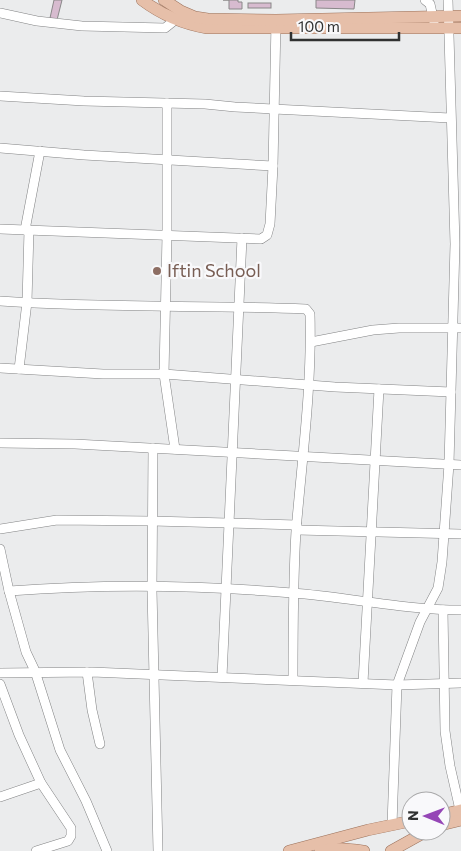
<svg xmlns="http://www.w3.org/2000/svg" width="461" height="851" font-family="Commissioner,sans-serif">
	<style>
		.building { fill: #d7bbcf; stroke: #898788 }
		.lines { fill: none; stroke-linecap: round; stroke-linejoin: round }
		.minor-casing { stroke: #828384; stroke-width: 10 }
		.major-casing { stroke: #9b715a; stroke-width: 12 }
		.minor { stroke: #fff; stroke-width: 9 }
		.major { stroke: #e6bfa9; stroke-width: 11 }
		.education-dot { fill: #8d6e63; stroke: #f9f9fb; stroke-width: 2 }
		.labels { text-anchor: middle; stroke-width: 4.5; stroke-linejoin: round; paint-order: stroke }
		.education-label { font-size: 18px; fill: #785e54; stroke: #f9f9fb; text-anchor: start }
	</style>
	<rect width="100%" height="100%" fill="#ebeced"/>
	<g class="building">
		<polygon points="54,0 62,0 57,20 50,18"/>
		<polygon points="223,0 238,0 238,2 242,2 242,9 229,9 229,0"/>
		<polygon points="316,0 355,0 354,9 316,8"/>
		<rect x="248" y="3" width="23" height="5"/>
	</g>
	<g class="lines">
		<defs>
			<g id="minor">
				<polyline points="425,0 430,4 434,22"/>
				<polyline points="0,13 37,21 82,26 165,28 175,20"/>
				<polyline points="0,96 84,101 205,104 235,107 450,118"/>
				<polyline points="167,103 167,235 164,374 175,449"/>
				<polyline points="0,148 84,155 273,166"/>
				<polyline points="0,229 261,239 267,235 270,224 273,166 276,22"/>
				<polyline points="25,230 40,151"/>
				<path d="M0,301c102,7 204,4 306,8l4,5c2,73 -8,145 -14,217 -3,50 -3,99 -3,149"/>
				<polyline points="311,342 373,330 399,328 461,328"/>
				<polyline points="0,368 103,374 164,374 335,387 451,392"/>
				<polyline points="19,369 27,302 29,230"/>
				<polyline points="0,443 75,444 461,465"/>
				<polyline points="153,448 152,590 158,851"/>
				<polyline points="0,529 57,520 152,521 297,525"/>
				<polyline points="297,530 461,534"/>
				<polyline points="0,549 9,591 26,652 35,671 60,750 86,801 107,851"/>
				<path d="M9,591c93,-7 189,-6 283,2 56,4 112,17 169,17"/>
				<polyline points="443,610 445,731 450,766 460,810"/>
				<polyline points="87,672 92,710 100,744"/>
				<polyline points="0,673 92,672 397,685 461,683"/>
				<polyline points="222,677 242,238"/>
				<polyline points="363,683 379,389"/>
				<polyline points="0,684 19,735 41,783 71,828 71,836 68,841 36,851"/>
				<polyline points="0,797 41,783"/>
				<polyline points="392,825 397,685 420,622 438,588 442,562 449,464 455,244 448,0"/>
			</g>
			<g id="major">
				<path d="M142,0c20,15 41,24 65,28h254"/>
				<polyline points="164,0 181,11 195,17 208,19 276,20 461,16"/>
				<polyline points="441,815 461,810"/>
				<polyline points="441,825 461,820"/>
				<polyline points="289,851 368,830 411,821"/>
				<path d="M320,851c15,-4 29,-2 44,0"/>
				<polyline points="391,851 427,831"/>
			</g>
		</defs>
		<use href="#minor" class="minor-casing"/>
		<use href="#major" class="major-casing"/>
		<use href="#minor" class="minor"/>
		<use href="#major" class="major"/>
	</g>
	<circle class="education-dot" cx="157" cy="271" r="5"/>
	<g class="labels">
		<g class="education-label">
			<text x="167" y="277">Iftin School</text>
		</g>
	</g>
	<g transform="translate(426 816) rotate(271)"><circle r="24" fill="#f9f9fb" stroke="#a9a9aa"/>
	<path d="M0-4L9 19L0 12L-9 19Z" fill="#9546b6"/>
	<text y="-8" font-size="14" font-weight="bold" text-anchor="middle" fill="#303131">N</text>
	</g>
	<path d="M291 32v8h108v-8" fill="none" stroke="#303131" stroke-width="2.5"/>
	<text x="298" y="32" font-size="15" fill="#303131" stroke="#f9f9fb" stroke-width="4" paint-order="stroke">100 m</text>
</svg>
